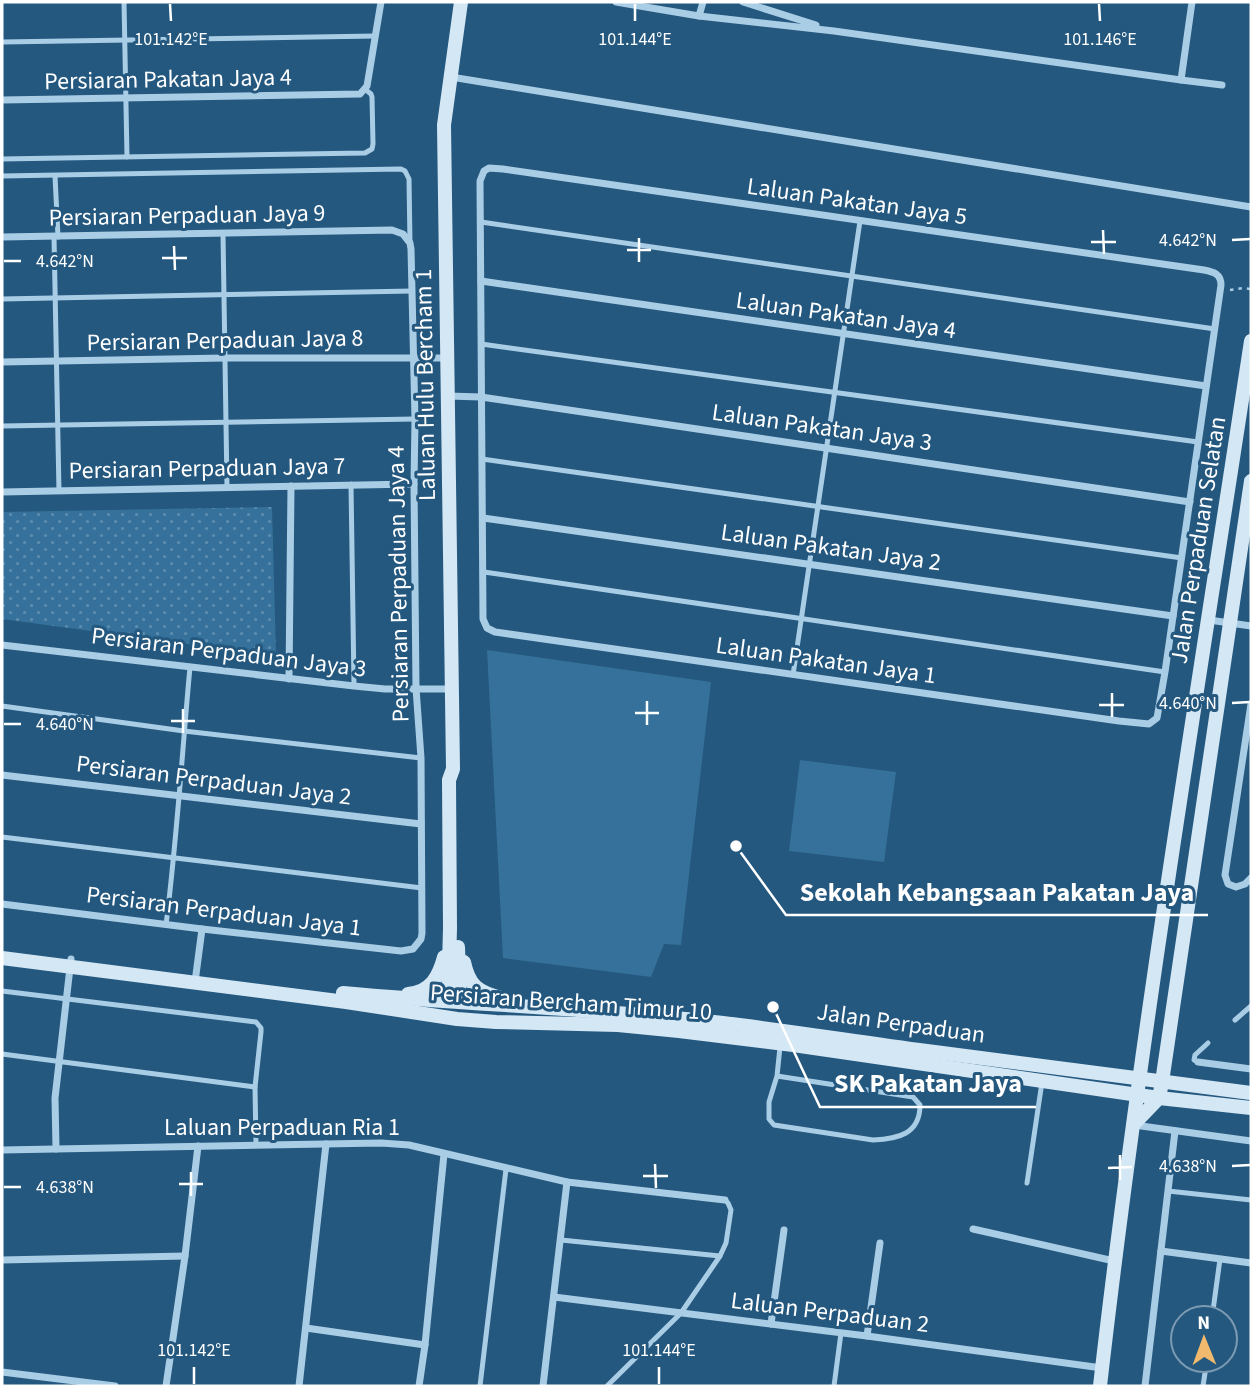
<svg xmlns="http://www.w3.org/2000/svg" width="1253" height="1388" font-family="'Source Sans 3',sans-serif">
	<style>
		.park { fill: url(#park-dots) }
		.pitch { fill: #35719a }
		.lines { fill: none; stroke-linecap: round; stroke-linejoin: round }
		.path { stroke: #aacde6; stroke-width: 2.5; stroke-dasharray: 3.5 5; stroke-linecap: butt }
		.lane { stroke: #aacde6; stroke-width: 5 }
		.street { stroke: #aacde6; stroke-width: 7 }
		.secondary { stroke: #d4e7f5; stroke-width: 14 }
		.ticks { fill: none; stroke: #fff; stroke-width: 2.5 }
		.labels { text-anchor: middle; stroke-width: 6; stroke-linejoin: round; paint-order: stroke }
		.street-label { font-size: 24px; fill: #fff; stroke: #24587f }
		.ticks-label { font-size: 18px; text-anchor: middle; fill: #fff; stroke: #24587f; stroke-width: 6; stroke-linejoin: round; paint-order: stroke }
		.leader { fill: none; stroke: #fff; stroke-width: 2.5 }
		.callout-dot { fill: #fff; stroke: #24587f; stroke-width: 2.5 }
		.callout-label { font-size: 26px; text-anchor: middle; font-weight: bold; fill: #fff; stroke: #24587f; stroke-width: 6; stroke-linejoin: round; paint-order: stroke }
	</style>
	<defs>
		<pattern id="park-dots" width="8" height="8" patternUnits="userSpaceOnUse" patternTransform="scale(1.75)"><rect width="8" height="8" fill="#35719a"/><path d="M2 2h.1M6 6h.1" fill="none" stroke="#5d8dae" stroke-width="1.8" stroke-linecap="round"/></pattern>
	</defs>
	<rect width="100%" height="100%" fill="#24587f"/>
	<polygon class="park" points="272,507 276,656 2,619 2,512"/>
	<g class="pitch">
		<polygon points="487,650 711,682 681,945 664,944 651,977 503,958"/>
		<polygon points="800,760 896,772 884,862 789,851"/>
	</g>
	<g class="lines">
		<polyline class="path" points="1230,290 1244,288 1251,289"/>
		<g class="lane">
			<polyline points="124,2 127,157"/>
			<polyline points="2,42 375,36"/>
			<polyline points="2,159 365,153 372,149 373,144 372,97 371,94 366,90"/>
			<polyline points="2,176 401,169 405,171 409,179 410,243"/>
			<polyline points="55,176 58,237"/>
			<polyline points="481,222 1215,329"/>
			<polyline points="223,234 227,487"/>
			<polyline points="54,237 59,491"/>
			<polyline points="2,299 412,291"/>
			<polyline points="481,344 1198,442"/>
			<polyline points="2,426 415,419"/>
			<polyline points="482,459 1182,558"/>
			<polyline points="351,484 354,686"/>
			<polyline points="484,572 1165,672"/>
			<polyline points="793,675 860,221"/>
			<polyline points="2,706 184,731 421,758"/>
			<polyline points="2,837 422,888"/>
			<path d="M166,925c11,-86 16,-172 24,-258"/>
			<polyline points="2,991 256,1022 261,1028 261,1032 255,1087 256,1145"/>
			<polyline points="1235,1020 1251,1006"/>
			<polyline points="2,1054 255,1087"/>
			<polyline points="1198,1062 1194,1060 1195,1055 1208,1043"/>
			<path d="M777,1076l136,21 7,8c0,29 -22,34 -47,35l-99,-15 -5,-6v-17l8,-26 3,-29"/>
			<polyline points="1027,1183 1042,1082"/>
			<polyline points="1168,1191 1251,1200"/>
			<polyline points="561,1240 720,1256"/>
			<polyline points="1212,1318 1220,1259"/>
			<polyline points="480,1386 506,1169"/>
			<polyline points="607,1386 681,1313 720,1256 726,1243 731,1210 728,1203 725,1200"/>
			<polyline points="834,1386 841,1333"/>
			<polyline points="1203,1386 1207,1360"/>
		</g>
		<g class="street">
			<polyline points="616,2 699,16 834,31 1181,80 1192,2"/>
			<polyline points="743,2 816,25"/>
			<polyline points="699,16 703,2"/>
			<polyline points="451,77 1251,207"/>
			<polyline points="1181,80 1222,85"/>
			<polyline points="2,100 360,94 367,86 381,2"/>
			<path d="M489,168l14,1 701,101c10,2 17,4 17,15l-56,387 -8,46 -8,6 -30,-3 -624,-89 -8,-4 -4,-9 -3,-438 4,-10z"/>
			<polyline points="2,237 392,230 403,234 410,243 411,249 415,419 414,484 416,688 421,758 422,933 421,939 413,949 401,951 202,929 2,904"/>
			<polyline points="481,281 1206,386"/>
			<polyline points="2,362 225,358 447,358"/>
			<polyline points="448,396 481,397 1190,502"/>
			<polyline points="2,492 414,484"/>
			<polyline points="483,518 1173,616"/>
			<polyline points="1209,620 1251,626"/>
			<polyline points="2,645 354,686 385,689 452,689"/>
			<polyline points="289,679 291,486"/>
			<polyline points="1251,704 1225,875 1228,884 1236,887 1245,884 1251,878"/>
			<polyline points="2,775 421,824"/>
			<polyline points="195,982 202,929"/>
			<polyline points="1198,1062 1251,1069"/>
			<polyline points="1134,1125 1251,1141"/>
			<polyline points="56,1149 55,1098 71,959"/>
			<polyline points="2,1150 381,1143 409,1145 567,1182 725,1200"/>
			<polyline points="973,1229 1114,1261"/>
			<polyline points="1161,1251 1251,1263"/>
			<polyline points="2,1260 185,1256"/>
			<polyline points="554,1297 867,1336 1102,1368"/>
			<polyline points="771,1324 784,1230"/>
			<polyline points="306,1328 425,1345"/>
			<polyline points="867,1336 880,1243"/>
			<polyline points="2,1372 115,1386"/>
			<polyline points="166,1386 185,1256 198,1146"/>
			<polyline points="299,1386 326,1144"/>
			<polyline points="419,1386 425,1345 444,1154"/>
			<polyline points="543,1386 567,1182"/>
			<polyline points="1145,1386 1175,1131"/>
		</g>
		<g class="secondary">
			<polyline points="458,947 460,1002"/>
			<polyline points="2,958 346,1002 457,1019 496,1022 618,1025 679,1031 793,1045 1159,1098 1251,1108"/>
			<path d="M464,962c5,24 14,30 37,36"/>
			<path d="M343,993c127,12 253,15 380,30 68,8 135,19 204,28 108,15 216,29 324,42"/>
			<path d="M408,994c23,-2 31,-18 36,-37"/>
			<polyline points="448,1001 450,928 449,780 453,769 444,125 461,2"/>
			<polyline points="1133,1125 1159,1098 1162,1082 1251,481"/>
			<path d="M1100,1386c40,-349 98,-697 151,-1045"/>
		</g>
	</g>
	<path class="ticks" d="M170,4l1,17M635,4v17M1099,4l1,17M1103,230l1,24M639,238v24M1232,240l18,-1M1091,242h25M174,246l1,24M627,250h24M162,258h25M4,261h17M1112,693v24M647,701v24M1232,703l18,-1M1099,705h25M183,709v24M635,713h24M171,721h24M4,724h17M1120,1155v25M655,1164l1,24M1232,1166l18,-1M1108,1168l24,-1M191,1172v24M643,1176h25M179,1184h24M4,1187h17M194,1367v17M659,1367v17"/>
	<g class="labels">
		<g class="street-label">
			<text transform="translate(168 79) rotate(-1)" y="8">Persiaran Pakatan Jaya 4</text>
			<text transform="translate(857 201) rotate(8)" y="8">Laluan Pakatan Jaya 5</text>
			<text transform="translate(187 215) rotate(-1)" y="8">Persiaran Perpaduan Jaya 9</text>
			<text transform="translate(846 315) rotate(8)" y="8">Laluan Pakatan Jaya 4</text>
			<text transform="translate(225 340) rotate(-1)" y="8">Persiaran Perpaduan Jaya 8</text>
			<text transform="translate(425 385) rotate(-91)" y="8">Laluan Hulu Bercham 1</text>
			<text transform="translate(822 427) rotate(8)" y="8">Laluan Pakatan Jaya 3</text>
			<text transform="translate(207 468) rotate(-1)" y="8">Persiaran Perpaduan Jaya 7</text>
			<text transform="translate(1198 540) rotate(-81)" y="8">Jalan Perpaduan Selatan</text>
			<text transform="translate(831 547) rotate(8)" y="8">Laluan Pakatan Jaya 2</text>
			<text transform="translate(398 584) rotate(-91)" y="8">Persiaran Perpaduan Jaya 4</text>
			<text transform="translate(229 652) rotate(7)" y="8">Persiaran Perpaduan Jaya 3</text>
			<text transform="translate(826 660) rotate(8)" y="8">Laluan Pakatan Jaya 1</text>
			<text transform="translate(214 780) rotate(7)" y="8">Persiaran Perpaduan Jaya 2</text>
			<text transform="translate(224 911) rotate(7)" y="8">Persiaran Perpaduan Jaya 1</text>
			<text transform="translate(571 1002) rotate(4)" y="8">Persiaran Bercham Timur 10</text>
			<text transform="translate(901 1023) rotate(8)" y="8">Jalan Perpaduan</text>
			<text x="282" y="1135">Laluan Perpaduan Ria 1</text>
			<text transform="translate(830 1312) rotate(7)" y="8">Laluan Perpaduan 2</text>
		</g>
	</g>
	<g class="ticks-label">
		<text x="171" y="45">101.142°E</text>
		<text x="635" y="45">101.144°E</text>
		<text x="1100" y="45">101.146°E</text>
		<text x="1188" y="246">4.642°N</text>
		<text x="65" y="267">4.642°N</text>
		<text x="1188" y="709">4.640°N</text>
		<text x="65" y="730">4.640°N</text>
		<text x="1188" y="1172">4.638°N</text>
		<text x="65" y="1193">4.638°N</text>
		<text x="194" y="1356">101.142°E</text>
		<text x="659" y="1356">101.144°E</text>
	</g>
	<path class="leader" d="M736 846L786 915H1208M773 1007L820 1107H1036"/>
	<g class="callout-dot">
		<circle cx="736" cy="846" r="7"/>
		<circle cx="773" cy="1007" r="7"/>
	</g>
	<g class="callout-label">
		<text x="997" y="901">Sekolah Kebangsaan Pakatan Jaya</text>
		<text x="928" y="1092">SK Pakatan Jaya</text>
	</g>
	<rect width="1253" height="1388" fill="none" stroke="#ffffff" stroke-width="7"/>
	<g transform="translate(1204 1339) rotate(359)"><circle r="33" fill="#24587f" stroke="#7c9bb2" stroke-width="2"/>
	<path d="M0-5L12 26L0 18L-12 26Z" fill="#f0b96e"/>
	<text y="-10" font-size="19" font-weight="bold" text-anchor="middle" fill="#ffffff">N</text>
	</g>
</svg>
